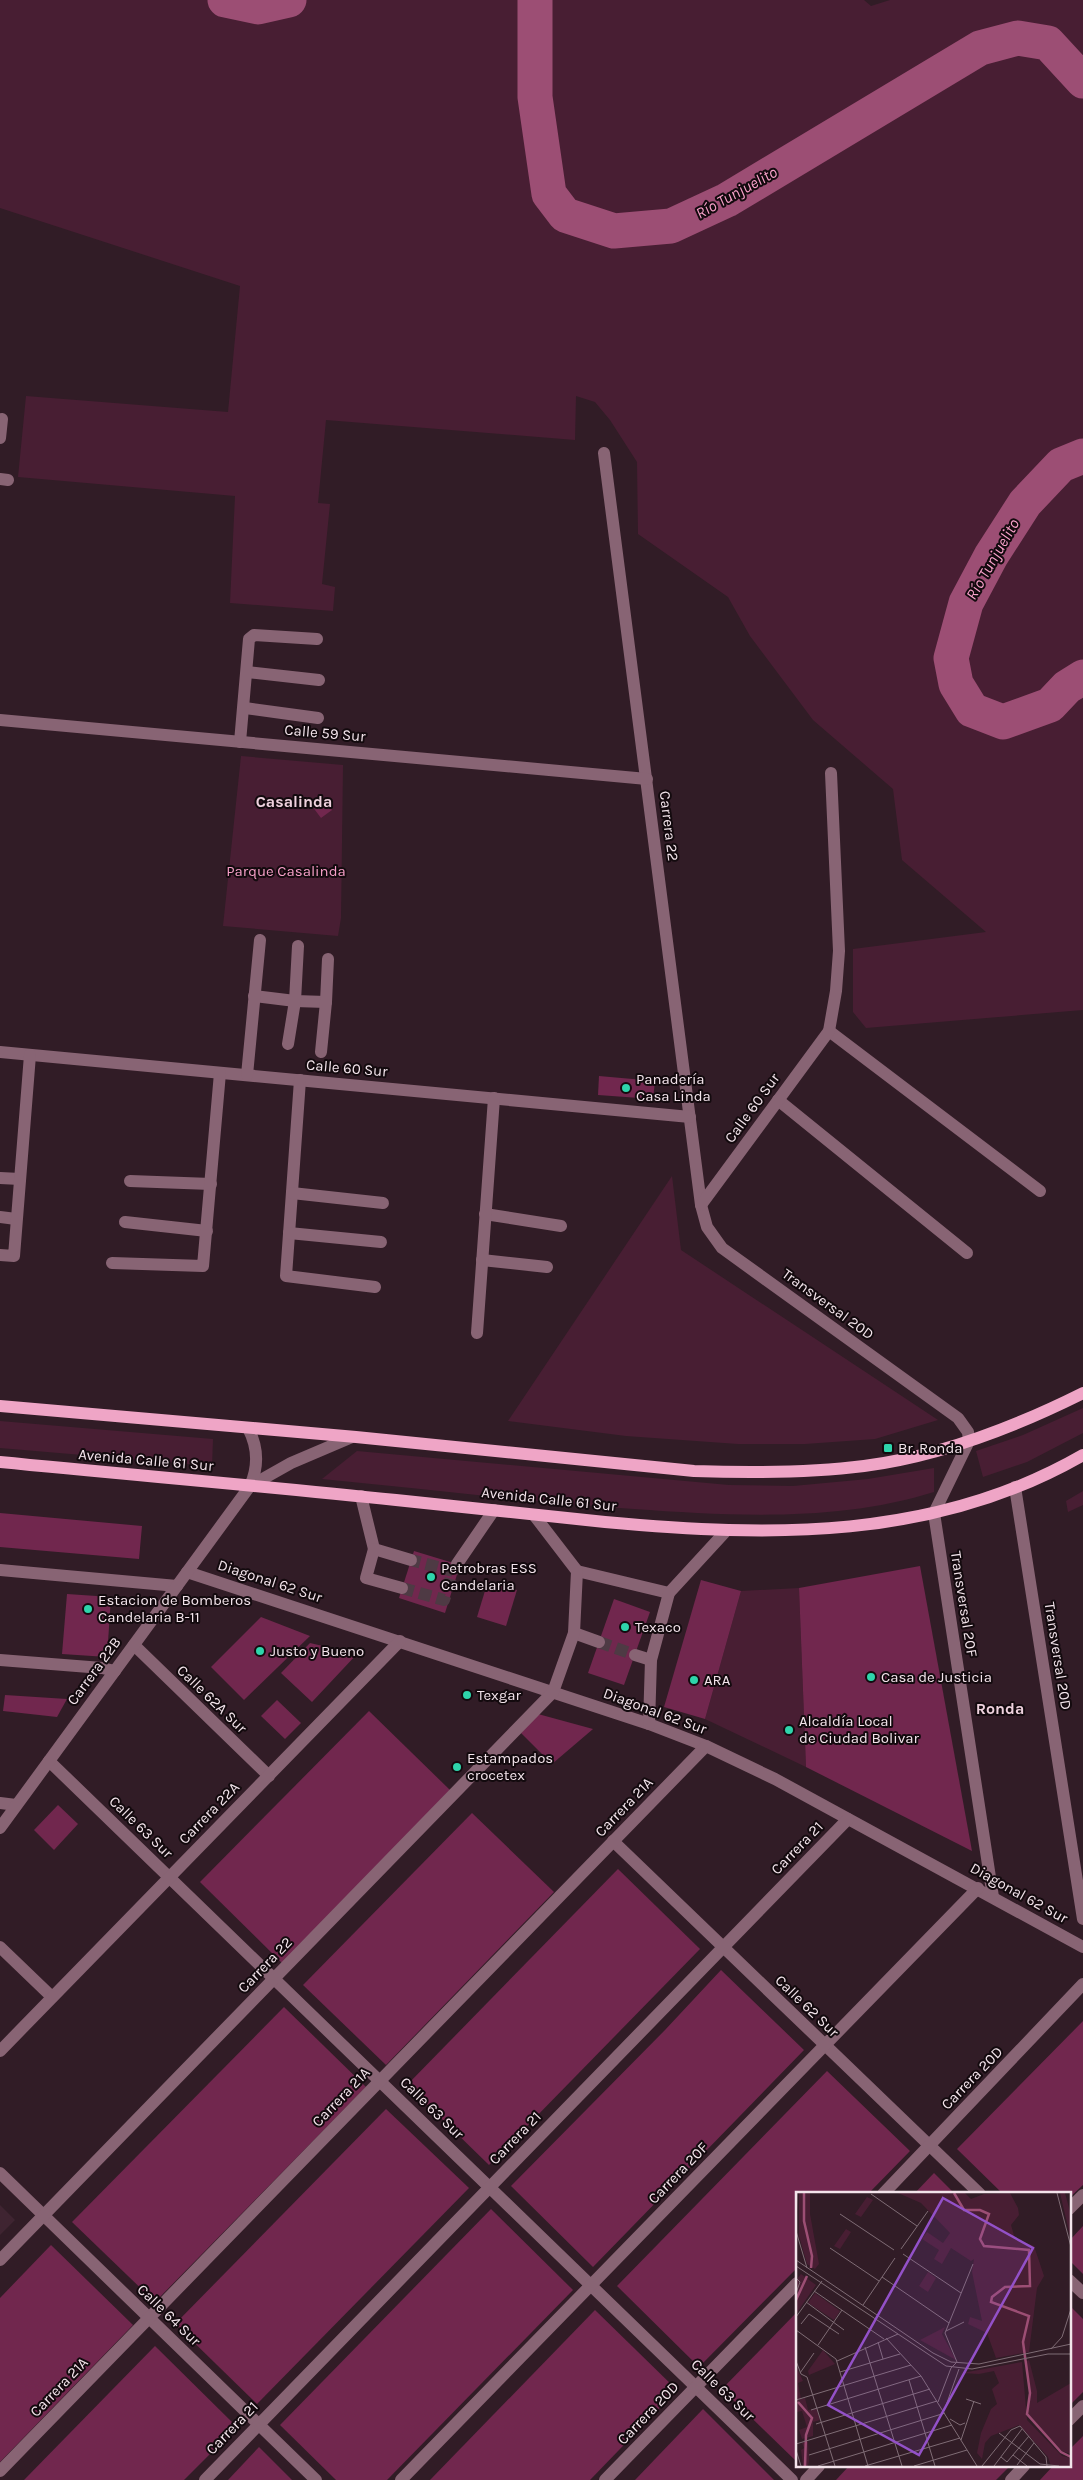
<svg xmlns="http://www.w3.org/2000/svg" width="1083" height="2480" font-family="Karla,sans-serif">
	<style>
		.built { fill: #3f2431 }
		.green { fill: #481e33 }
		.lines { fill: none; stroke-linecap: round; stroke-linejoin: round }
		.river { stroke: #9c4e74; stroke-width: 35 }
		.building { fill: #71274e }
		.minor-tunnel { stroke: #4e3a44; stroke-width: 12; stroke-dasharray: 12 6; stroke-linecap: butt }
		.minor { stroke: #886474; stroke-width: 12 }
		.major { stroke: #efa5c6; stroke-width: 12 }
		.poi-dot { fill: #2ed4ab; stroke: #130a0e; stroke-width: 2 }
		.labels { text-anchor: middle; stroke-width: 4; stroke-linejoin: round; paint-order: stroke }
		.street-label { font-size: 15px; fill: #f3e4eb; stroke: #130a0e }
		.park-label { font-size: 15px; fill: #f79fc8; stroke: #130a0e }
		.poi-label { font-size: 15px; fill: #f3e4eb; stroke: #130a0e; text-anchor: start }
		.water-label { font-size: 16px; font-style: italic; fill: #f9a1ca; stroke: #130a0e }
		.neighbourhood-label { font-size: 16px; font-weight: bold; fill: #efd2de; stroke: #130a0e }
		.inset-river { fill: none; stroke: #9c4e74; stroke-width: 2.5 }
		.inset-road { fill: none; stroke: #7f6c75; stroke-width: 1 }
		.view { fill: #9351c8; fill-opacity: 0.15; stroke: #9351c8; stroke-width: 2.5 }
		.inset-edge { fill: none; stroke: #f3e4eb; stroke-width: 2.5 }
	</style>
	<rect width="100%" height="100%" fill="#311c26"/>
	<polygon class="built" points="0,2205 15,2220 0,2235"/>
	<g class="green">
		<polygon points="0,0 864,0 871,6 890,0 1083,0 1083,1010 866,1028 853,1012 853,949 986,932 902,860 893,789 813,720 750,636 728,597 638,534 637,462 610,420 595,402 576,396 575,440 326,420 318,503 330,504 322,584 335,587 333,611 230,603 235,496 18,477 26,396 228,412 240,286 0,208"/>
		<polygon points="241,756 343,765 341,918 338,936 223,926"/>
		<polygon points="672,1176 681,1250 938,1420 875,1439 805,1444 738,1444 626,1436 508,1421"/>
		<polygon points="1083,1408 1083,1433 1027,1462 983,1477 976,1451 1023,1435"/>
		<polygon points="0,1421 213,1439 212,1466 0,1448"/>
		<path d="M357,1451l372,34 64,1 75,-7 66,-11v24c-96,30 -201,24 -300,17 -104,-7 -208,-20 -312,-30z"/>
		<polygon points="1083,1491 1083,1505 1068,1512 1066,1501"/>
		<polygon points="799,1588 806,1767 705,1719 741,1591"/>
	</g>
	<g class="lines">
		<g class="river">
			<polyline points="225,0 258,7 289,0"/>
			<polyline points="535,0 535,97 549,194 565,215 614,231 671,226 727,200 980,48 1018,38 1048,43 1083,81"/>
			<polyline points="1083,456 1061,465 1025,503 991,556 966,603 951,658 956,684 972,710 1003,722 1050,705 1067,687 1083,677"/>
		</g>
	</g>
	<g class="building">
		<polygon points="323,798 332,810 321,818 312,806"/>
		<polygon points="599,1076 655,1081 653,1099 598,1095"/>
		<polygon points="0,1513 142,1526 139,1559 0,1547"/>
		<polygon points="414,1551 460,1565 445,1613 399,1598"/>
		<polygon points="920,1566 972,1851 806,1767 799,1588"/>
		<polygon points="701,1580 741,1591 705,1719 664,1707"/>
		<polygon points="488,1581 517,1590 506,1626 477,1617"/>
		<polygon points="67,1594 111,1597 107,1657 62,1654"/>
		<polygon points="614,1599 650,1612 624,1685 588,1673"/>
		<polygon points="261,1617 310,1636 244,1700 211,1667"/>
		<polygon points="310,1643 357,1654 312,1702 281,1673"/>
		<polygon points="5,1695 67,1699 57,1717 3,1711"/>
		<polygon points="277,1700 301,1723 285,1739 261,1716"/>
		<polygon points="369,1711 450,1790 282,1963 200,1882"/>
		<polygon points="538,1714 593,1729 552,1764 521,1733"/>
		<polygon points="58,1805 78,1824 54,1850 34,1830"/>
		<polygon points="472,1813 554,1892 386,2065 303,1985"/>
		<polygon points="618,1869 700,1949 489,2165 407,2085"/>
		<polygon points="721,1970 804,2050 593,2267 511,2186 665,2030"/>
		<polygon points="284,2007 366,2087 155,2302 72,2222"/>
		<polygon points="1083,2021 1083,2185 1069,2198 1069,2194 1003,2194 957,2149"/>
		<polygon points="827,2071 910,2151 868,2194 797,2194 797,2268 699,2367 617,2286"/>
		<polygon points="386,2109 469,2188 257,2404 175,2324"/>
		<polygon points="934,2173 955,2194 914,2194"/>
		<polygon points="491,2209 573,2290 387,2480 336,2480 280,2425"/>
		<polygon points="1083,2226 1083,2274 1069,2260 1069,2241"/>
		<polygon points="51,2245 133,2325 0,2462 0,2298"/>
		<polygon points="1069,2305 1083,2319 1083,2392 1069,2406"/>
		<polygon points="595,2310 677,2390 590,2480 430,2480"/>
		<polygon points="797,2312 797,2462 722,2389"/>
		<polygon points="155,2346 237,2427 184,2480 24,2480"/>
		<polygon points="703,2409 774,2480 635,2480"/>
		<polygon points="1083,2436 1083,2480 1040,2480 1053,2466 1069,2466 1069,2450"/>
		<polygon points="259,2447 292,2480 228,2480"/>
		<polygon points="849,2466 1010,2466 996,2480 836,2480"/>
	</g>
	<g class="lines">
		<g class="minor-tunnel">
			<polyline points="402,1588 444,1600 453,1571 411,1560"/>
			<polyline points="599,1642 635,1655"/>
		</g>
		<g class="minor">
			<polyline points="0,438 2,419"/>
			<polyline points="604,453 701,1205 707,1227 722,1248 958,1418 968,1432 969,1441 934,1513 993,1897"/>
			<polyline points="0,479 8,480"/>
			<polyline points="247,672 319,680"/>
			<polyline points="245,708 318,718"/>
			<polyline points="0,720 647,779"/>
			<polyline points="240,742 249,639 254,635 317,639"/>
			<polyline points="254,996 295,1001 326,1002"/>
			<polyline points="829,1031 1040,1191"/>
			<polyline points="288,1044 295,1001 298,946"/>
			<polyline points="0,1052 690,1117"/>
			<polyline points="321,1052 326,1002 328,959"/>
			<polyline points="247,1075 260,940"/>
			<polyline points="300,1080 286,1276 375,1287"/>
			<polyline points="778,1100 967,1253"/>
			<polyline points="0,1178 20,1179"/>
			<polyline points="130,1181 211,1184"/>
			<polyline points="292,1193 383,1203"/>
			<polyline points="701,1205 829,1031 836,991 839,951 831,773"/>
			<polyline points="485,1214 561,1226"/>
			<polyline points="0,1217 16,1219"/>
			<polyline points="125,1222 207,1231"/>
			<polyline points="289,1233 381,1242"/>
			<polyline points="0,1255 14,1256 30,1055"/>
			<polyline points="482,1260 547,1267"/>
			<polyline points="112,1263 203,1266 220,1073"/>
			<polyline points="477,1333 494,1098"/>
			<polyline points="250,1486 291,1463 352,1437"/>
			<polyline points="1015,1487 1083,1919"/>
			<polyline points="361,1496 374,1549"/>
			<polyline points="457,1564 494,1510"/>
			<polyline points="0,1570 177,1586"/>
			<polyline points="577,1571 669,1593"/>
			<polyline points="187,1572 649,1724 706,1746 775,1779 1083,1947"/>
			<polyline points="402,1588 366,1578 374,1549 411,1560"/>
			<polyline points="574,1633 599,1642"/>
			<polyline points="134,1645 269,1776"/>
			<polyline points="635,1655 651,1660"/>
			<polyline points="0,1660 102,1668 115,1671"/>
			<polyline points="649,1724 651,1660 669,1593 726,1531"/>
			<polyline points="49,1761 792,2480"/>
			<polyline points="0,1803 16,1805"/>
			<path d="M0,1828l250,-342c9,-20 8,-39 -2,-58"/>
			<polyline points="613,1841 980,2194"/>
			<polyline points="0,1947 52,1997"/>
			<polyline points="0,2051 400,1641"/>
			<polyline points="0,2173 316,2480"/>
			<polyline points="883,2194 1083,1984"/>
			<polyline points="1069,2209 1083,2195"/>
			<polyline points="0,2260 553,1692 574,1633 577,1571 534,1515"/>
			<polyline points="1069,2280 1083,2293"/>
			<polyline points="1069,2420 1083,2406"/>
			<polyline points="0,2471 706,1746"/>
			<polyline points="205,2480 848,1819"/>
			<polyline points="401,2480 978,1888"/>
			<polyline points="605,2480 797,2283"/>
			<polyline points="806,2480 819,2466"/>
			<polyline points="1011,2480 1024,2466"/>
		</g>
		<g class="major">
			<path d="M0,1406l356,31 338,34c57,2 114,2 170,-5 77,-10 151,-39 219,-73"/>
			<path d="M0,1462c132,13 264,24 396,38 70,7 139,15 209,22 165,15 329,19 478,-67"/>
		</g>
	</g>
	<g class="poi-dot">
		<circle cx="626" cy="1088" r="5"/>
		<rect x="883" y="1443" width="10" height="10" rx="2.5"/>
		<circle cx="431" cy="1577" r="5"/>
		<circle cx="88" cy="1609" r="5"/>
		<circle cx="625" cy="1627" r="5"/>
		<circle cx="260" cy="1651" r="5"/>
		<circle cx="871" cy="1677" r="5"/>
		<circle cx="694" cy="1680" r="5"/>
		<circle cx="467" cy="1695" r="5"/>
		<circle cx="789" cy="1730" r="5"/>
		<circle cx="457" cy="1767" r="5"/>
	</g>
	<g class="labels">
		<g class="street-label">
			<text transform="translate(325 733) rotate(5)" y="5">Calle 59 Sur</text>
			<text transform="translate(669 826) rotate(83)" y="5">Carrera 22</text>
			<text transform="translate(347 1068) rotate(5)" y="5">Calle 60 Sur</text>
			<text transform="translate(752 1108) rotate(-54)" y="5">Calle 60 Sur</text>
			<text transform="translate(828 1304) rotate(36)" y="5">Transversal 20D</text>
			<text transform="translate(146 1460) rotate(5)" y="5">Avenida Calle 61 Sur</text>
			<text transform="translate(549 1499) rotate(6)" y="5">Avenida Calle 61 Sur</text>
			<text transform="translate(270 1581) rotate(18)" y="5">Diagonal 62 Sur</text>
			<text transform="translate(964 1604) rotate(81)" y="5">Transversal 20F</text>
			<text transform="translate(1058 1656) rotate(81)" y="5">Transversal 20D</text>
			<text transform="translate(94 1671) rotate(-54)" y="5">Carrera 22B</text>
			<text transform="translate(212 1699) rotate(44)" y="5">Calle 62A Sur</text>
			<text transform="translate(655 1711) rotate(20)" y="5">Diagonal 62 Sur</text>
			<text transform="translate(624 1807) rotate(-46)" y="5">Carrera 21A</text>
			<text transform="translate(209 1813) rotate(-46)" y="5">Carrera 22A</text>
			<text transform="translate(141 1827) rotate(44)" y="5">Calle 63 Sur</text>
			<text transform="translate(797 1848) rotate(-46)" y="5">Carrera 21</text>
			<text transform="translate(1019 1893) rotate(29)" y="5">Diagonal 62 Sur</text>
			<text transform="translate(265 1965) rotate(-46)" y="5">Carrera 22</text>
			<text transform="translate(807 2006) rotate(44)" y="5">Calle 62 Sur</text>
			<text transform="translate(972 2078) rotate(-46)" y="5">Carrera 20D</text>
			<text transform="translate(341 2097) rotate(-46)" y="5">Carrera 21A</text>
			<text transform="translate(432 2108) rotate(44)" y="5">Calle 63 Sur</text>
			<text transform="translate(515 2138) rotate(-46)" y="5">Carrera 21</text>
			<text transform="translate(678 2173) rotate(-46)" y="5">Carrera 20F</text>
			<text transform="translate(169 2315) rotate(44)" y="5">Calle 64 Sur</text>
			<text transform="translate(59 2387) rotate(-46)" y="5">Carrera 21A</text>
			<text transform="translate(723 2390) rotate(44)" y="5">Calle 63 Sur</text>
			<text transform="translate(648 2413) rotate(-46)" y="5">Carrera 20D</text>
			<text transform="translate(232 2428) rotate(-46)" y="5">Carrera 21</text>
		</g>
		<g class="park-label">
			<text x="286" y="876">Parque Casalinda</text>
		</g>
		<g class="poi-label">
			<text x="636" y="1084">Panadería<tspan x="636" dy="17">Casa Linda</tspan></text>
			<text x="898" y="1453">Br. Ronda</text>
			<text x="441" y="1573">Petrobras ESS<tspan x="441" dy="17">Candelaria</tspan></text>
			<text x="98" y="1605">Estacion de Bomberos<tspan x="98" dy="17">Candelaria B-11</tspan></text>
			<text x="635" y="1632">Texaco</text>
			<text x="270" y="1656">Justo y Bueno</text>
			<text x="881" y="1682">Casa de Justicia</text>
			<text x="704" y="1685">ARA</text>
			<text x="477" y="1700">Texgar</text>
			<text x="799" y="1726">Alcaldía Local<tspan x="799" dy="17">de Ciudad Bolivar</tspan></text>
			<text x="467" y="1763">Estampados<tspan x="467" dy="17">crocetex</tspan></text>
		</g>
		<g class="water-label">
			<text transform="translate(736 192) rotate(-29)" y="6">Río Tunjuelito</text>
			<text transform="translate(992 559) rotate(-60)" y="6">Río Tunjuelito</text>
		</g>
		<g class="neighbourhood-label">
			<text x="294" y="807">Casalinda</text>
			<text x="1000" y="1714">Ronda</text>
		</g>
	</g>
	<g transform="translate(796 2192)">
		<rect width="275" height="275" fill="#311c26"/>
		<path d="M3,1h11v21l9,50 -4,5 -8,-5 -8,-28zM102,1h67l6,6 13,-5 26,-1 8,15 1,7 -8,10 4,14 19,7 10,30 -7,12 -8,64 -33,6 -9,-25 -19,-9 2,-7 12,4 -10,-49 2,-13 -3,2 -20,-13 -9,16 -8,-5 5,-9 -17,-11 5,-7 16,11 7,-10 -29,-30zM264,1h5l6,22v25zM71,5l6,3 -12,17 -6,-3zM50,37l5,3 -11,17 -6,-3zM132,80l8,6 -8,14 -9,-6zM5,82l15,11 -20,29v-34zM19,101l25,18 -6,9 -26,-17zM149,135l-3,7 14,26 -36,-20zM27,158l12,14 -26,11 -1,-4zM233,168l8,31v12l34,-20v71l-9,-3 -34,-36 3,-25 -6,-28zM226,170l5,58 35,36 9,2v8h-20l-3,-9 -29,-32 -28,11 -6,7 -3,16 -5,-6 4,-20 10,-24 6,-5 -5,-15 7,-6 -5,-12 -15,3 -17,-1zM0,174l7,15 -5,2 3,16 4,-1 3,12 9,-1 3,11 -7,2v14l-11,3 -3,-9 8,-3 -5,-16 -5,1 -1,-5zM12,249l1,20 -1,5h-5l-2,-16 3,-2 -2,-5z" fill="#481e33"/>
		<path class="inset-river" d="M8,1v28l8,35 -1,12M158,1l10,17h16l9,4 -9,25 4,7 45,4 1,36 -25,1 -13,10 -1,5 38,14 -6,26 7,51 -3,21 34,38 10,5M0,108l11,-24M2,210l14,16 -6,17 -1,31"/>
		<path class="inset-road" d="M1,1l-1,38 11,37M261,1l14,54M75,2l46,32M44,22l54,36M34,56l49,33M105,57l27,-38M107,62l58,39M0,68l137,93 18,9 28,2 92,-20M0,74l150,100 26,3 76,-15h23M86,85l67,46M0,86l4,4 -4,11M18,99l70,48M10,110l38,28M67,113l32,-47M0,125l26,-36M5,132l8,-10 30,20M0,138l40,29 32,107M150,139l18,-9M90,146l35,38 56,90M82,150l5,17M22,153l24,-35M69,155l37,119M255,157l11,-12 9,-28M0,169l5,13 6,3 28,89M41,169l61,-27M44,180l60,-18M4,181l14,-20M113,188l26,86M170,207l15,5M0,208l115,-35M142,210l13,-34 6,-6 -12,-29 28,-69M15,218l110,-34M148,219l15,-42M154,227l10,6 5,-2M20,232l114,-35M203,241l41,31 19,2M165,248l13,-39M0,252l141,-43M0,258l5,16M13,263l136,-42M217,263l14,11M205,265l6,5 22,-26M221,273l17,-22M22,274l134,-41M69,274l95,-28M118,274l53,-16M186,274l29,-36 9,-4 26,31 1,9M198,274l28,-37"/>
		<path class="view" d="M147,6l90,50 -114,207 -91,-50z"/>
		<rect width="275" height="275" class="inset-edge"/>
	</g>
</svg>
